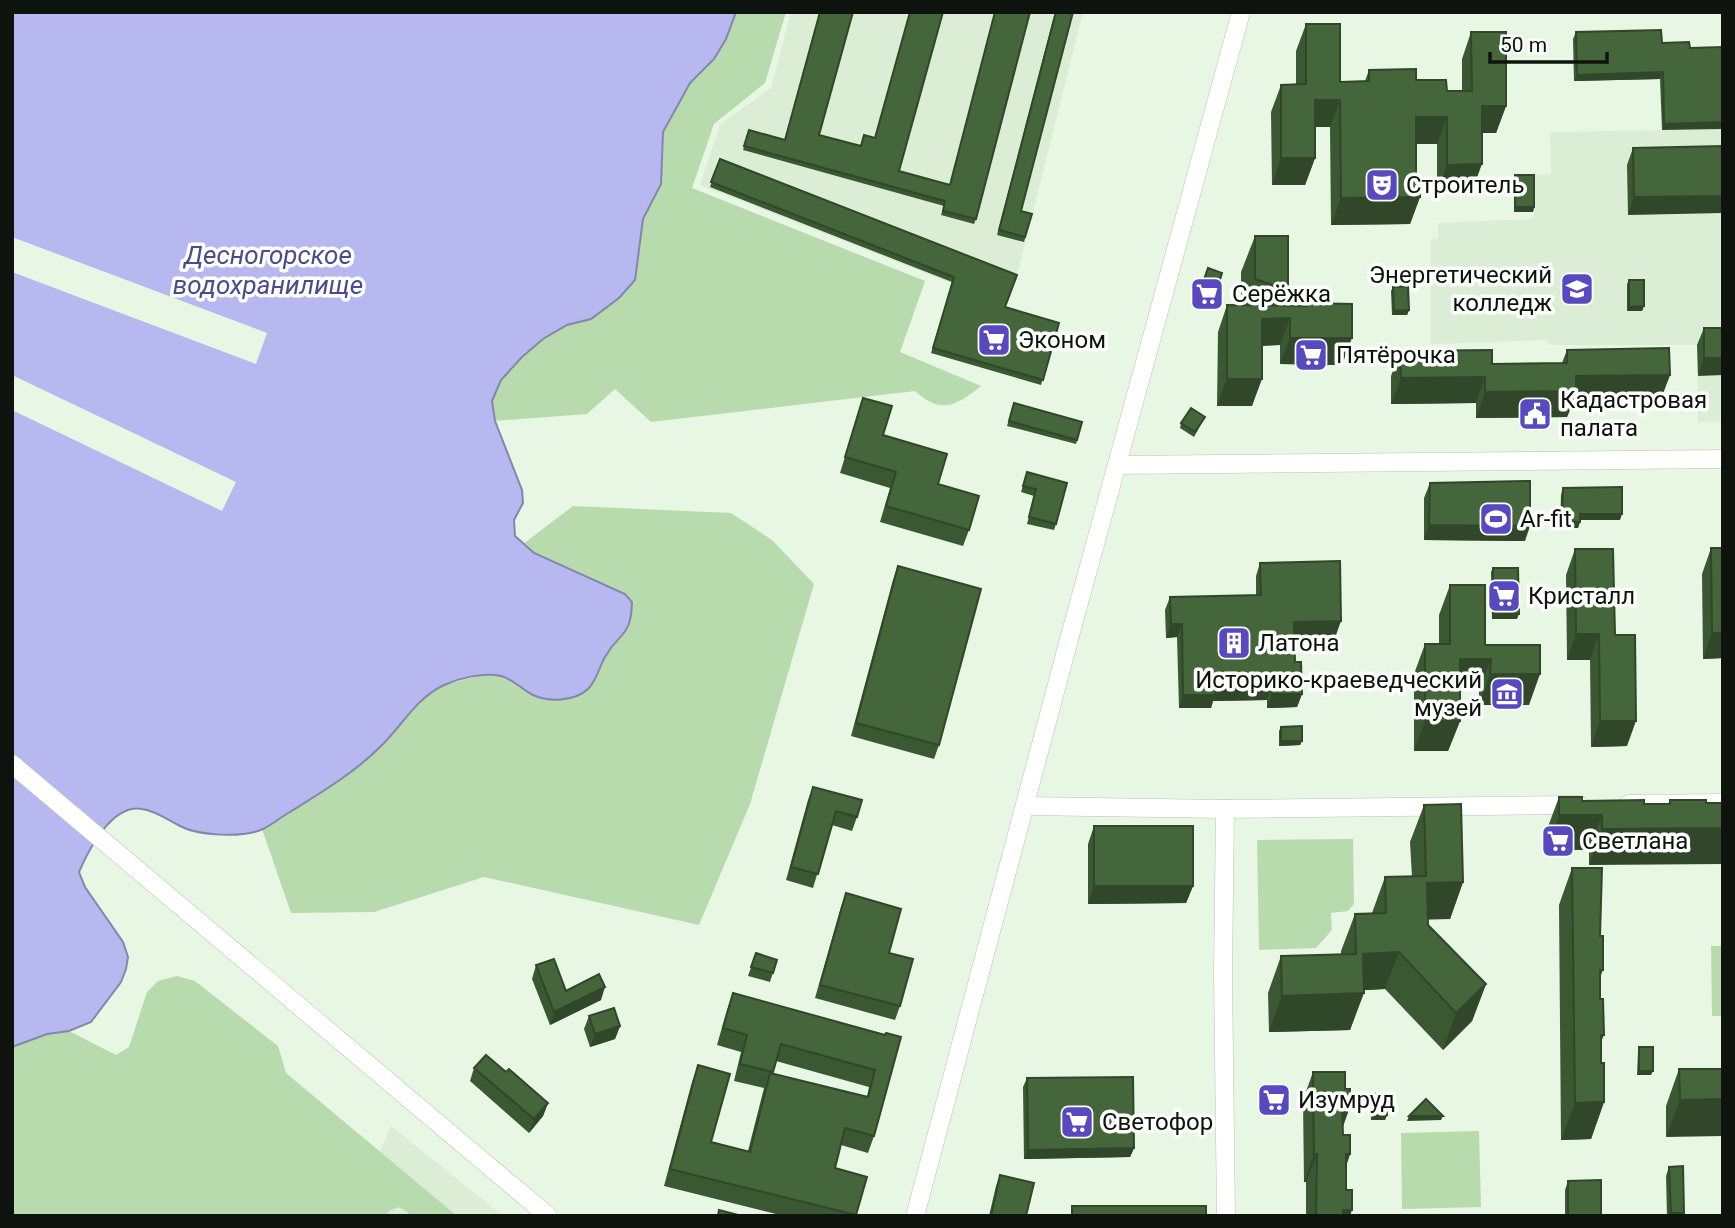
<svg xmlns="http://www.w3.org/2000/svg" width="1735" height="1228" font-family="Roboto,sans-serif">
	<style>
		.built { fill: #dbeed5 }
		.green { fill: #b8dbae }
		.water { fill: #b6b8ef; stroke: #8486ab; stroke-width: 2 }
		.pier { fill: #e8f6e4 }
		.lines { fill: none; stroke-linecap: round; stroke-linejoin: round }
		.minor-casing { stroke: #b7c4b3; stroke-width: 19 }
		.minor { stroke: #fff; stroke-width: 18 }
		.wall { fill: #3a5832; fill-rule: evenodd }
		.shaded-wall { fill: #304729 }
		.building { fill: #44663a; stroke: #304729; stroke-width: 2 }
		.labels { text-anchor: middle; stroke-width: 7; stroke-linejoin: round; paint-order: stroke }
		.poi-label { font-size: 24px; fill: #0e130d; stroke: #fcfffb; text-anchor: start }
		.water-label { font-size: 26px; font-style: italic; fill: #4c498c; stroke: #fcfffb }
	</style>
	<rect width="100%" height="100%" fill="#e8f6e4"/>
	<g class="built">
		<polygon points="791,12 1083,12 1018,272 1007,305 700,185 720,124 771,88"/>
		<polygon points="1723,129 1723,422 1698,422 1697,345 1551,345 1545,340 1431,344 1431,239 1438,238 1438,223 1531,219 1534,217 1535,175 1551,174 1550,132"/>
		<polygon points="391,1126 503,1216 352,1216"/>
	</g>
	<g class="green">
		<path d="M736,12h50l-21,71 -51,41 -22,64 233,93 -25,71 81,34c-26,21 -40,28 -66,5l-264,31 -36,-33 -28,25 -92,7 -3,-20 9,-21 21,-23 21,-18 24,-14 24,-6 47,-60 5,-40 18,-35 2,-52 27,-49 24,-24 12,-20z"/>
		<polygon points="573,506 731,513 772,540 814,584 750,804 699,925 484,877 374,912 291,913 262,829 364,763 427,694 447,684 478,676 499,676 517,682 531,694 597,678 606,656 629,628 625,594 534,553 523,544"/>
		<polygon points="1353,839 1354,904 1348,911 1331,913 1332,930 1316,948 1259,950 1257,840"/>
		<polygon points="1711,946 1723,946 1723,1016 1712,1016"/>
		<polygon points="177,976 195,981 278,1046 286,1073 457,1216 413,1216 399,1207 389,1211 386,1216 12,1216 12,1047 47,1034 69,1031 116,1055 129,1047 147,992 158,981"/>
		<polygon points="1479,1131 1481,1207 1402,1209 1401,1133"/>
	</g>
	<path class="water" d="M12,12h724l-10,27 -12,20 -24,24 -27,49 -2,52 -18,35 -8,61 -16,18 -28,21 -24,6 -24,14 -21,18 -21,23 -9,21 3,20 27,69 1,13 -9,17 1,16 19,17 91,41 7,8c-1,36 -12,29 -27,55 -6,11 -8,23 -17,32 -14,13 -40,13 -55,6 -12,-6 -18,-15 -32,-19 -18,-4 -41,2 -57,9 -28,13 -42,41 -64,62 -26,26 -58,45 -90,65 -9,5 -17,12 -27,17 -19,9 -64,7 -83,-3 -12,-6 -24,-15 -38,-17 -30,-5 -53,40 -63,63l6,15 38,55 5,15 -2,12 -5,13 -30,40 -22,9 -22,3 -35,13z"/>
	<g class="pier">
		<polygon points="12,237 267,333 256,364 12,272"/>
		<polygon points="12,375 236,482 222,511 12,410"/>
	</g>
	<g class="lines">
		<defs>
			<g id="minor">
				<polyline points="1117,465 1723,459"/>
				<polyline points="12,764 548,1216"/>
				<polyline points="1628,804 1723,803"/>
				<polyline points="1025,806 1225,809 1579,805"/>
				<polyline points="1225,809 1223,975 1226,1216"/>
				<polyline points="915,1216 1071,632 1241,12"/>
			</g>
		</defs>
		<use href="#minor" class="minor-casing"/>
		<use href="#minor" class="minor"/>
	</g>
	<g class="wall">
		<polygon points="1055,12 1021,211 1032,214 1024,242 997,235"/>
		<polygon points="1306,24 1340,82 1365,81 1369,70 1416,80 1447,91 1462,91 1462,59 1471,32 1506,106 1496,133 1482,133 1472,191 1437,192 1437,144 1416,144 1416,182 1420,197 1410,224 1331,225 1330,127 1315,127 1315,158 1305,185 1272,185 1271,112 1281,85 1296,85 1296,51"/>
		<polygon points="1576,32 1690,48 1723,47 1662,130 1660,79 1574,81 1573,39"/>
		<polygon points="749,130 785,140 819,135 899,171 976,219 974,224 941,215 944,206 743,150"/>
		<polygon points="1723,146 1628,215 1627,165 1633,148"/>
		<polygon points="720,159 1017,275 1005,307 1059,323 1041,385 931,353 952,282 710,187"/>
		<polygon points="1515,175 1534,207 1533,212 1514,212 1514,179"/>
		<polygon points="1255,236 1288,290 1282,306 1342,365 1280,364 1280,345 1262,346 1252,406 1217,406 1218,332 1227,305 1241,306 1241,272"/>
		<polygon points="1208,268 1222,273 1211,306 1196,301"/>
		<polygon points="1629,280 1644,306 1642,311 1627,311 1627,284"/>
		<polygon points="1393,287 1409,310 1407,315 1392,315 1391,291"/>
		<polygon points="1704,328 1723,328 1698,376 1697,345"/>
		<polygon points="1567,350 1670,375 1660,401 1573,402 1567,417 1476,418 1476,403 1391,404 1391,376 1400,351 1492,364 1562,363"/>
		<polygon points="863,398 883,435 938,484 969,530 963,546 880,522 890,488 840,473"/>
		<polygon points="1014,403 1082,422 1076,444 1007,426"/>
		<polygon points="1205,417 1194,437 1180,428 1181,423"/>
		<polygon points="1027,472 1056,524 1054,530 1027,524 1034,496 1021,492"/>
		<polygon points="1430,483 1525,541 1424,540 1424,498"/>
		<polygon points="1563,488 1620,520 1580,520 1578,528 1560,528 1561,495"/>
		<polygon points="1711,548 1723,548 1723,658 1703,659 1702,574"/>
		<polygon points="1575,549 1615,635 1627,746 1591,747 1590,660 1567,660 1566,575"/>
		<polygon points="1260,563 1336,635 1295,635 1295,662 1302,694 1297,707 1267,708 1267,700 1213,701 1211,708 1179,708 1177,637 1166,638 1165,610 1170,597 1256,595 1256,576"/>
		<polygon points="898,566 939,745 934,759 851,736 893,580"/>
		<polygon points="1493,568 1517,619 1492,619 1491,572"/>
		<polygon points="1450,585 1485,645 1529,705 1479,705 1479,689 1460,689 1460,721 1448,751 1414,751 1414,674 1425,644 1439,644 1439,615"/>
		<polygon points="1281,727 1302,741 1300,745 1279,746 1279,731"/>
		<polygon points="813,787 857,817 852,831 832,825 813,888 786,880 808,800"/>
		<polygon points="1559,797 1582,801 1644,804 1668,804 1670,800 1706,800 1589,865 1589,850 1546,850 1546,832"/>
		<polygon points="1424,805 1463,882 1450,919 1428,919 1428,925 1486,984 1472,1021 1443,1050 1385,989 1364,990 1350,1030 1269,1032 1268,993 1281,956 1341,954 1341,951 1355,914 1372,913 1385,877 1412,877 1410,842"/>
		<polygon points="1094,826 1193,886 1186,903 1088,904 1088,844"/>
		<polygon points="1572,868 1603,970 1600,978 1600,999 1604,1035 1601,1042 1601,1063 1604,1102 1591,1139 1561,1140 1559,905"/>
		<polygon points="846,893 889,953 900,1006 895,1020 815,998 841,907"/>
		<polygon points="756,953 777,960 770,982 748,976"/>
		<polygon points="536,965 566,991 601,1000 550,1025 532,979"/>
		<path d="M733,993l152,42 -11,101 -6,17 -27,-8 -6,23 32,9 -11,39h-72l-120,-30 28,-104 6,-17 13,77 37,9 16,-63 -30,-7 7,-29 -24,-7 10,-35zM776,1061l93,26 -2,10 -94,-23z"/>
		<polygon points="589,1016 620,1026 615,1039 590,1047 584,1029"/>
		<polygon points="1639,1047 1651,1075 1637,1075 1638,1052"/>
		<polygon points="474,1068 506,1072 548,1103 543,1116 529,1133 470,1081"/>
		<polygon points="1679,1069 1723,1069 1666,1137 1666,1106"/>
		<polygon points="1313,1072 1342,1129 1343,1135 1350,1154 1346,1167 1346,1190 1350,1216 1306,1216 1306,1182 1304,1182 1303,1100"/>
		<polygon points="1027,1078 1134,1148 1130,1157 1024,1159 1023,1087"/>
		<polygon points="1267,1085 1284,1106 1282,1111 1266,1111 1266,1090"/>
		<polygon points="1371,1094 1387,1115 1385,1120 1371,1120 1370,1098"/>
		<polygon points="1669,1167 1684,1213 1683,1216 1667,1216 1666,1176"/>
		<polygon points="1000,1175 1026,1216 989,1216 996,1186"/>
		<polygon points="1568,1181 1601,1216 1565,1216 1565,1190"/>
	</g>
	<g class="shaded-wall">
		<polygon points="1663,72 1660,79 1574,81 1577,75"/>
		<polygon points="1315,100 1340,100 1330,127 1305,127"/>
		<polygon points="1482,106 1506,106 1496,133 1472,133"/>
		<polygon points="1416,117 1447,117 1437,144 1406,144"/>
		<polygon points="1723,122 1723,129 1662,130 1664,124"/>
		<polygon points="1281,158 1315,158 1305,185 1272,185"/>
		<polygon points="1482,164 1472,191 1437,192 1447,165"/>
		<polygon points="1723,196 1723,213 1628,215 1634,197"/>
		<polygon points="1420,197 1410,224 1331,225 1341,198"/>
		<polygon points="1515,207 1534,207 1533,212 1514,212"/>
		<polygon points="1644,306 1642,311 1627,311 1629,307"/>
		<polygon points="1409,310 1407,315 1392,315 1394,311"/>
		<polygon points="1290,318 1280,345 1252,346 1262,319"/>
		<polygon points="1290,338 1352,338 1342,365 1280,364"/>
		<polygon points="1704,358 1723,358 1723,375 1698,376"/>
		<polygon points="1670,375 1660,401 1573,402 1567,417 1476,418 1485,392 1576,376"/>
		<polygon points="1485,377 1476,403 1391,404 1401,378"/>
		<polygon points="1227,379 1262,379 1252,406 1217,406"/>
		<polygon points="1580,514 1622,514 1620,520 1578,520"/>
		<polygon points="1562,521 1580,522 1578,528 1560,528"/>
		<polygon points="1429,525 1530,526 1525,541 1424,540"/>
		<polygon points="1493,614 1519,614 1517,619 1492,619"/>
		<polygon points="1341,621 1336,635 1290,636 1294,622"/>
		<polygon points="1171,624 1182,624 1177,637 1166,638"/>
		<polygon points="1712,633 1723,633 1723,658 1703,659"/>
		<polygon points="1576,634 1599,634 1590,660 1567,660"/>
		<polygon points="1460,659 1491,659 1479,689 1449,689"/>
		<polygon points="1490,674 1540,674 1529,705 1479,705"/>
		<polygon points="1271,687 1267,700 1213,701 1211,708 1179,708 1183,695 1215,688"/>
		<polygon points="1272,694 1302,694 1297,707 1267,708"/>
		<polygon points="1425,721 1460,721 1448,751 1414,751"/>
		<polygon points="1600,721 1636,721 1627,746 1591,747"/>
		<polygon points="1281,741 1302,741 1300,745 1279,746"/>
		<polygon points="1559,815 1602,815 1589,850 1546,850"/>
		<polygon points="1723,828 1723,864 1589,865 1602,829"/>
		<polygon points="1463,882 1450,919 1413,920 1427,883"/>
		<polygon points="1094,886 1193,886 1186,903 1088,904"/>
		<polygon points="1399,952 1385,989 1349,991 1363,954"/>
		<polygon points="1486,984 1472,1021 1443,1050 1456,1013"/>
		<polygon points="605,987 601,1000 550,1025 554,1012"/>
		<polygon points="1364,993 1350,1030 1269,1032 1282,996"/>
		<polygon points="620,1026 615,1039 590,1047 595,1034"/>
		<polygon points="1639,1071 1653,1071 1651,1075 1637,1075"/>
		<polygon points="1723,1099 1723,1136 1666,1137 1680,1100"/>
		<polygon points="1604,1102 1591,1139 1561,1140 1575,1103"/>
		<polygon points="548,1103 543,1116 529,1133 534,1119"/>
		<polygon points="1284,1106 1282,1111 1266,1111 1268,1107"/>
		<polygon points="1342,1107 1350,1107 1340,1135"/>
		<polygon points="1387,1115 1385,1120 1371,1120 1373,1116"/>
		<polygon points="1409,1116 1443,1116 1441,1120 1407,1121"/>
		<polygon points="1134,1148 1130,1157 1024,1159 1028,1150"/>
		<polygon points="1314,1154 1317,1154 1306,1182 1304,1182"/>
		<polygon points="1346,1154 1350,1154 1340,1182"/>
		<polygon points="1343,1210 1352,1210 1350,1216 1341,1216"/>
		<polygon points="1671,1213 1684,1213 1683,1216 1670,1216"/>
	</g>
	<g class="building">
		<polygon points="820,12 853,12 819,135 861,146 864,135 875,138 910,12 943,12 899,171 950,185 995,12 1030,12 976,219 943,211 945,201 744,146 749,130 785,140"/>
		<polygon points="1056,12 1073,12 1021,211 1032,214 1025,237 999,230"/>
		<polygon points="1306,24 1340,24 1340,82 1369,81 1369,70 1416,69 1416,80 1446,80 1447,91 1472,91 1471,32 1506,32 1506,106 1482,106 1482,164 1447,165 1447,117 1416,117 1416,182 1420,182 1420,197 1341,198 1340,100 1315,100 1315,158 1281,158 1281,85 1306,84"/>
		<polygon points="1661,30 1662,43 1689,42 1690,48 1723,47 1723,122 1664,124 1663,72 1577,75 1576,32"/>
		<polygon points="1723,146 1723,196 1634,197 1633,148"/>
		<polygon points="720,159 1017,275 1005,307 1059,323 1043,380 933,348 954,277 711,182"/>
		<rect x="1515" y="175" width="19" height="32"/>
		<polygon points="1255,236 1288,236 1288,290 1255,279"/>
		<polygon points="1208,268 1222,273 1216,292 1201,288"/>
		<polygon points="1629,280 1644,280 1644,306 1629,307"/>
		<polygon points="1408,286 1409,310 1394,311 1393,287"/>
		<polygon points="1309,303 1352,304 1352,338 1290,338 1290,318 1262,319 1262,379 1227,379 1227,305 1308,306"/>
		<rect x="1704" y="328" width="19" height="30"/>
		<polygon points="1669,348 1670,375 1576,376 1576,391 1485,392 1485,377 1401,378 1400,351 1492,350 1492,364 1567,363 1567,350"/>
		<polygon points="863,398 892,406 883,435 947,454 938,484 979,496 969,530 886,506 896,472 845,457"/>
		<polygon points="1014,403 1082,422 1077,440 1009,421"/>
		<polygon points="1191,408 1205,417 1195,432 1181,423"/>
		<polygon points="1027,472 1067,483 1056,524 1029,517 1036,489 1023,486"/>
		<polygon points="1530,481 1530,526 1429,525 1430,483"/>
		<polygon points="1622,487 1622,514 1580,514 1580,522 1562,521 1563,488"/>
		<polygon points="1711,548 1723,548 1723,633 1712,633"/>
		<polygon points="1575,549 1613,549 1615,635 1635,635 1636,721 1600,721 1599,634 1576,634"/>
		<polygon points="1340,561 1341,621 1294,622 1295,662 1301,662 1302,694 1272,694 1271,687 1215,688 1216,695 1183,695 1182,624 1171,624 1170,597 1261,595 1260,563"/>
		<polygon points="898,566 981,589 939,745 856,723"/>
		<polygon points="1493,568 1518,568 1519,614 1493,614"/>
		<polygon points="1450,585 1485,585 1485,645 1540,645 1540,674 1490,674 1491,659 1460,659 1460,721 1425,721 1425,644 1450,644"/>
		<polygon points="1302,726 1302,741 1281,741 1281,727"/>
		<polygon points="813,787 862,800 857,817 836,811 818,874 791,867"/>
		<polygon points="1559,797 1582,797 1582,801 1644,800 1644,804 1670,804 1670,800 1706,800 1706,803 1723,803 1723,828 1602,829 1602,815 1559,815"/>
		<polygon points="1461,804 1463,882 1427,883 1428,925 1486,984 1456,1013 1399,952 1363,954 1364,993 1282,996 1281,956 1356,954 1355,914 1386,913 1385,877 1426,876 1424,805"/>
		<rect x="1094" y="826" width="99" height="60"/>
		<polygon points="1572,868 1602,868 1600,936 1603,936 1603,970 1600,970 1600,999 1603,999 1604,1035 1601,1035 1601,1063 1604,1063 1604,1102 1575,1103"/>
		<polygon points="846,893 901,909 889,953 913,959 900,1006 820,985"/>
		<polygon points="756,953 777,960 773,973 751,967"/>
		<polygon points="554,959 566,991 599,974 605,987 554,1012 536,965"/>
		<polygon points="733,993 885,1035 886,1033 901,1037 874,1136 845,1128 835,1168 867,1177 856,1215 670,1169 698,1065 730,1074 711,1142 750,1152 770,1073 868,1097 875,1070 781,1044 773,1072 740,1064 747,1035 723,1028"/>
		<polygon points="614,1008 620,1026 595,1034 589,1016"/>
		<rect x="1639" y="1047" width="14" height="24"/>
		<polygon points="486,1055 506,1072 509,1069 548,1103 534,1119 474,1068"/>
		<polygon points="1679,1069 1723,1069 1723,1099 1680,1100"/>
		<polygon points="1313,1072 1345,1072 1345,1089 1350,1089 1350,1107 1342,1107 1343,1135 1350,1135 1350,1154 1346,1154 1346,1190 1352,1190 1352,1210 1343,1210 1343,1216 1316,1216 1317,1154 1314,1154"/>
		<polygon points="1133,1077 1134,1148 1028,1150 1027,1078"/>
		<polygon points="1267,1085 1284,1085 1284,1106 1268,1107"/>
		<polygon points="1385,1093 1387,1115 1373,1116 1371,1094"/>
		<polygon points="1426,1099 1443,1116 1409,1116"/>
		<polygon points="1683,1166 1684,1213 1671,1213 1669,1167"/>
		<polygon points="1000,1175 1034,1183 1026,1216 991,1216"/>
		<polygon points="1601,1180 1601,1216 1568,1216 1568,1181"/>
		<rect x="1072" y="1206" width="134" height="10"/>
		<polygon points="719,1210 742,1216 718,1216"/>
	</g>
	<defs>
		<symbol id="theatre-square" viewBox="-11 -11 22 22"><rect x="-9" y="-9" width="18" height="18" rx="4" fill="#5849c1" stroke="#fcfffb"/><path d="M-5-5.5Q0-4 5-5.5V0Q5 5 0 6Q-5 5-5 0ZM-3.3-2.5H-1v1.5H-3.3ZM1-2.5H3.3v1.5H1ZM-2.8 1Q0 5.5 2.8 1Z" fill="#fff"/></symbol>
		<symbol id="university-square" viewBox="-11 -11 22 22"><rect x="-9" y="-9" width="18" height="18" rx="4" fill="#5849c1" stroke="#fcfffb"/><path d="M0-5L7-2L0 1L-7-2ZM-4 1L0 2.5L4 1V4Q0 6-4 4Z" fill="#fff"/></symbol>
		<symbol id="supermarket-square" viewBox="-11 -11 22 22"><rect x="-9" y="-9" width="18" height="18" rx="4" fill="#5849c1" stroke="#fcfffb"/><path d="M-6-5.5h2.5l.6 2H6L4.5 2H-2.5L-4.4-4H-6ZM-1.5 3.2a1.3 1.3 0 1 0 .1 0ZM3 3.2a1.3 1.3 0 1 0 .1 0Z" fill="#fff"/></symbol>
		<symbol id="civic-square" viewBox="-11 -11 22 22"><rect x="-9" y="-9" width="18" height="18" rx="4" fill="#5849c1" stroke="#fcfffb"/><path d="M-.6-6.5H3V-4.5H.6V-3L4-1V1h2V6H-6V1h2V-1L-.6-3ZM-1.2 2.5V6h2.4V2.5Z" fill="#fff"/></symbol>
		<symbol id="stadium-square" viewBox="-11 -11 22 22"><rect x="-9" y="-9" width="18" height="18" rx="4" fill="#5849c1" stroke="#fcfffb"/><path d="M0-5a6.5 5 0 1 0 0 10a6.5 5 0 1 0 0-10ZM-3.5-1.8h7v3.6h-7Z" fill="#fff"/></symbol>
		<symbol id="building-square" viewBox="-11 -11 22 22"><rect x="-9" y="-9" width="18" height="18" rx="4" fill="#5849c1" stroke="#fcfffb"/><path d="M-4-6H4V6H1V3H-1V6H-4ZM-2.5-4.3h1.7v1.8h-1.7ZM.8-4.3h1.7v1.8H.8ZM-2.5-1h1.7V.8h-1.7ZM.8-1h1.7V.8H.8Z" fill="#fff"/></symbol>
		<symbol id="museum-square" viewBox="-11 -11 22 22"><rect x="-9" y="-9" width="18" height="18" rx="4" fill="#5849c1" stroke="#fcfffb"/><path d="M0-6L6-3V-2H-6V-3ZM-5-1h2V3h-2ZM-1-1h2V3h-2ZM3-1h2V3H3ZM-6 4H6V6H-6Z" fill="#fff"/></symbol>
	</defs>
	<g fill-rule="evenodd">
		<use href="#theatre-square" x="1363" y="166" width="38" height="38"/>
		<use href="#university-square" x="1558" y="270" width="38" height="38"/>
		<use href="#supermarket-square" x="1188" y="275" width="38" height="38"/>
		<use href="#supermarket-square" x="975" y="321" width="38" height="38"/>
		<use href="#supermarket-square" x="1292" y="336" width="38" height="38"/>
		<use href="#civic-square" x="1516" y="395" width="38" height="38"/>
		<use href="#stadium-square" x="1477" y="500" width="38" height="38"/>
		<use href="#supermarket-square" x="1485" y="577" width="38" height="38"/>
		<use href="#building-square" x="1215" y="624" width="38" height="38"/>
		<use href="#museum-square" x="1488" y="675" width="38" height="38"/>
		<use href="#supermarket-square" x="1539" y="822" width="38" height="38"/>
		<use href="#supermarket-square" x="1255" y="1081" width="38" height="38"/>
		<use href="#supermarket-square" x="1058" y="1103" width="38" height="38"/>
	</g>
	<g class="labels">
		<g class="poi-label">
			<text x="1406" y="193">Строитель</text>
			<text x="1552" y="283" text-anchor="end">Энергетический<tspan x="1552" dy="28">колледж</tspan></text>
			<text x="1232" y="302">Серёжка</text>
			<text x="1018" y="348">Эконом</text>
			<text x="1336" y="363">Пятёрочка</text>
			<text x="1560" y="408">Кадастровая<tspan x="1560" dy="28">палата</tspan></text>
			<text x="1520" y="527">Ar-fit</text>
			<text x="1528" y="604">Кристалл</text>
			<text x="1258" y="651">Латона</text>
			<text x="1482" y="688" text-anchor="end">Историко-краеведческий<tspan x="1482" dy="28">музей</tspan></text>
			<text x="1582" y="849">Светлана</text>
			<text x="1298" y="1108">Изумруд</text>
			<text x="1102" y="1130">Светофор</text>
		</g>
		<g class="water-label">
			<text x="268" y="264">Десногорское<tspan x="268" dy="30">водохранилище</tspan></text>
		</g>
	</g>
	<rect width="1735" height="1228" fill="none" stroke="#0e130d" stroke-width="28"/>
	<path d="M1490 52v10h117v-10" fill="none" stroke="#0e130d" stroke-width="3.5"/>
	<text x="1500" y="52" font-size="21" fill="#0e130d" stroke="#fcfffb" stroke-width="5" paint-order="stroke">50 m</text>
</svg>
